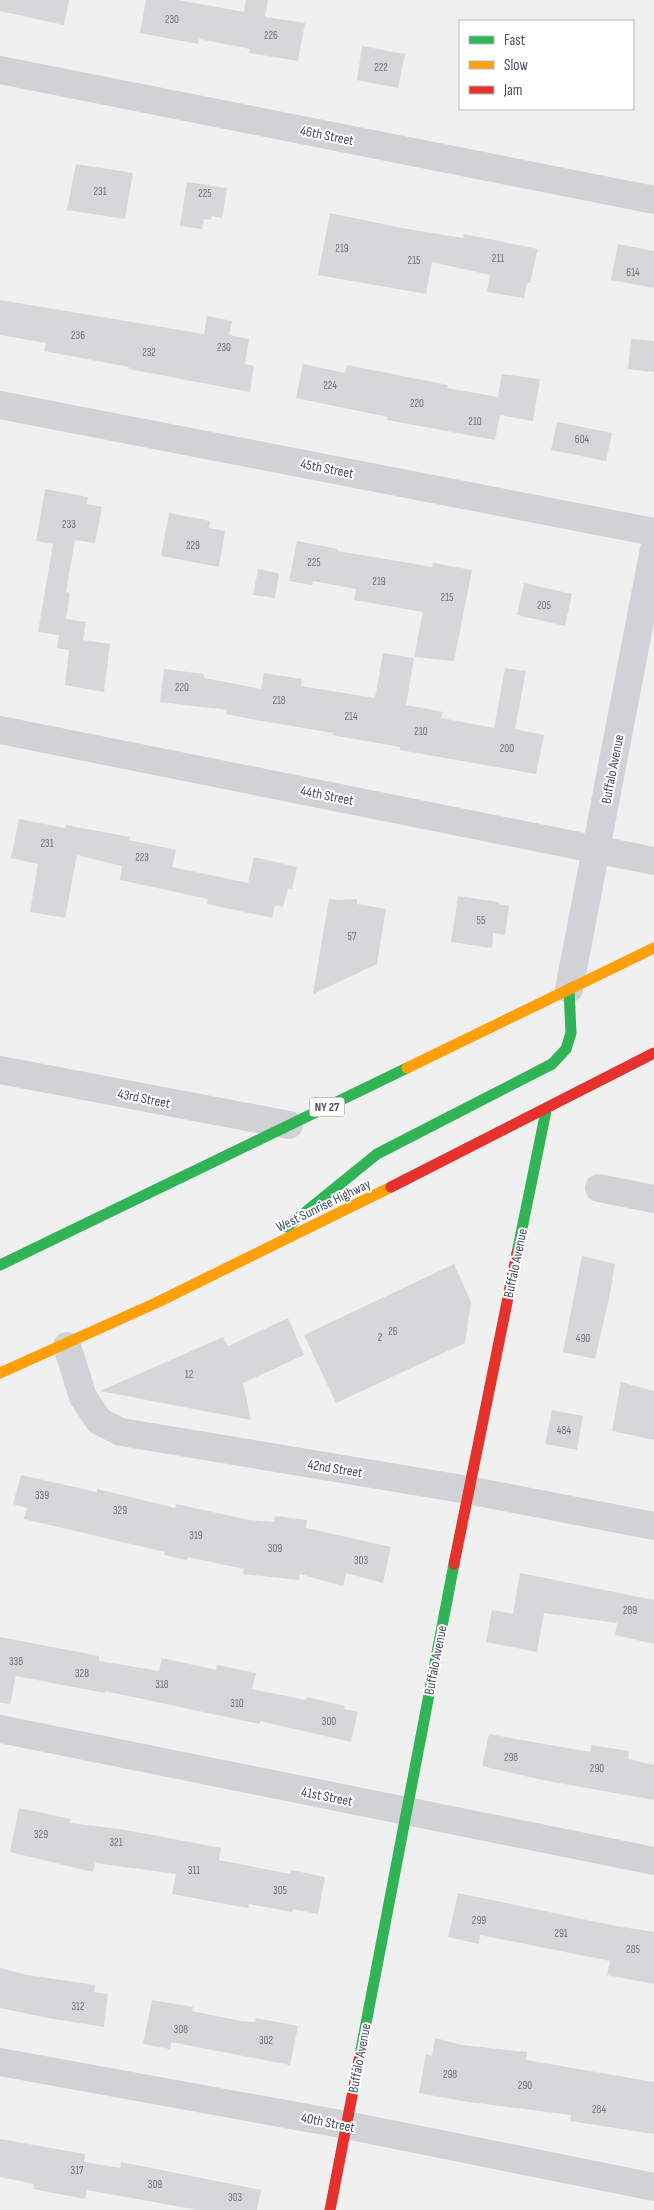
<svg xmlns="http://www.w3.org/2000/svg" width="654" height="2210" font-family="'Sofia Sans Condensed',sans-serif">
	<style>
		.building { fill: #d6d7d9 }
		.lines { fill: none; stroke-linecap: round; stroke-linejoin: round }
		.street { stroke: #d1d2d6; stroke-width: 28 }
		.fast { stroke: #30b455; stroke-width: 11 }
		.slow { stroke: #ff9f0a; stroke-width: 11 }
		.jam { stroke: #e5322d; stroke-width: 11 }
		.labels { text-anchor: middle; stroke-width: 4; stroke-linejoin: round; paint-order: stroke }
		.number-label { font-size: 11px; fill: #6c7280 }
		.shield { fill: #fff; stroke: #7e838f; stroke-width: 1 }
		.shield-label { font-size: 12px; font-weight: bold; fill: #464e5f }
		.street-label { font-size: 14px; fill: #464e5f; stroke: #fff }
	</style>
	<rect width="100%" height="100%" fill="#f1f0f0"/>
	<g class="building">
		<polygon points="0,0 69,0 64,25 0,11"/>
		<polygon points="146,0 178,0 244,12 246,0 268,0 265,17 305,23 298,61 249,53 250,49 199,39 198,44 140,33"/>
		<polygon points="362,46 405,54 398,88 357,80"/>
		<polygon points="76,164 133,173 125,219 67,210"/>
		<polygon points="187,182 227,188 222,218 212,216 211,220 204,219 202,229 180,226"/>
		<polygon points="330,213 402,228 463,238 464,234 538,249 530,283 527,283 524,298 487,292 490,275 432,262 426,294 318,275"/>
		<polygon points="618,244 654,251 654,288 611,280"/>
		<polygon points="0,300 204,334 207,316 232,321 229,335 249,339 245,364 254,366 250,392 139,371 128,369 129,367 44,351 46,343 0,335"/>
		<polygon points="631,339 654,341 654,372 628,369"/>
		<polygon points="303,364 345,373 347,365 448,385 447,388 498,397 502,374 540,379 533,421 500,415 495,440 387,420 388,417 296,398"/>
		<polygon points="557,422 612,433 606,461 551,450"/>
		<polygon points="45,489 83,496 88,497 87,504 102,507 95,543 75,540 66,592 70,593 66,619 86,622 83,640 110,644 104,692 65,685 69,650 57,648 59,635 38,632 53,544 36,541"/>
		<polygon points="169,513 210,521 209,528 225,531 219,567 161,556"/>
		<polygon points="297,541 338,549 338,551 432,567 433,563 472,570 454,661 414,657 423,612 354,600 356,589 313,581 312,585 289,581"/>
		<polygon points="258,569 279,573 275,598 253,595"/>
		<polygon points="524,583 572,594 565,626 517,615"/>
		<polygon points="383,653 414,658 406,705 443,712 441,718 494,728 505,668 526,671 515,729 544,735 536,774 400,750 400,747 332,735 333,733 256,720 226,714 227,710 160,702 164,669 204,674 204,678 261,689 264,673 302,679 301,686 375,698"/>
		<polygon points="19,819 65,828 66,825 130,837 129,840 176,850 172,867 248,883 254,857 297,867 292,889 288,888 283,907 275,905 272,918 207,904 208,899 120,880 122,866 77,855 65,918 30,912 38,864 11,858"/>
		<polygon points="458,896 498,902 499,904 509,906 505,935 493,933 492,948 451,942"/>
		<polygon points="329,899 339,900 357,899 357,904 386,909 377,964 313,994"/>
		<polygon points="582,1256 615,1264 610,1294 595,1359 563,1352"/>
		<polygon points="454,1264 471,1302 465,1343 336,1403 304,1335"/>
		<polygon points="288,1318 304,1355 243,1383 251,1420 100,1391 223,1337 228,1346"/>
		<polygon points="621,1382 654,1391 654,1440 612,1431"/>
		<polygon points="552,1410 583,1416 577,1450 545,1444"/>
		<polygon points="21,1475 97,1492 97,1489 175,1508 176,1504 249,1520 274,1522 275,1516 307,1520 306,1528 391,1547 383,1583 346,1573 343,1586 300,1574 299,1580 243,1574 244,1569 188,1557 187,1560 164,1555 165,1552 24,1519 27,1508 13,1504"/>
		<polygon points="520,1573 654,1600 654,1644 615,1635 617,1623 544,1613 537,1652 486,1642 492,1610 513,1614"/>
		<polygon points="0,1637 99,1656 99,1661 159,1671 162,1658 216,1670 217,1665 256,1673 252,1689 306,1700 307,1697 345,1706 344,1709 358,1712 351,1742 260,1721 260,1724 105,1691 105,1693 16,1676 10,1704 0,1703"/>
		<polygon points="489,1734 590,1752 591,1745 629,1751 628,1759 654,1765 654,1800 542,1780 482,1766"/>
		<polygon points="19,1808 71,1819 70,1823 126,1830 221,1848 219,1860 290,1874 291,1870 325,1877 318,1914 293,1909 292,1912 249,1904 248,1908 172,1894 176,1874 95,1863 93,1872 10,1852"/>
		<polygon points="458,1893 616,1926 654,1932 654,1984 607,1975 610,1961 480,1935 479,1944 448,1937"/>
		<polygon points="0,1968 27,1975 95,1985 94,1992 108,1994 104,2027 48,2018 0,2008"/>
		<polygon points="152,2000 193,2007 192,2011 241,2021 255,2022 256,2018 298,2026 290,2065 171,2042 170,2049 143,2044"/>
		<polygon points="435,2038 462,2045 527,2052 526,2060 654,2082 654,2134 570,2121 571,2115 462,2101 419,2093 426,2054 432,2056"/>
		<polygon points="0,2139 85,2154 84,2162 120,2168 121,2162 261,2190 257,2210 198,2210 87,2190 85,2199 33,2189 34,2184 0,2177"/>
	</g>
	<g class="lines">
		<g class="street">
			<polyline points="0,70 654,200"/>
			<polyline points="0,405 654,532"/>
			<polyline points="0,730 654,861"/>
			<polyline points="569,989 654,549"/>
			<polyline points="0,1070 289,1125"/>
			<polyline points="599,1188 654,1199"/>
			<polyline points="67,1346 83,1397 99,1421 121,1432 468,1490 654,1526"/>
			<polyline points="0,1729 654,1861"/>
			<polyline points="0,2062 346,2125 654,2187"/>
		</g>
		<g class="fast">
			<polyline points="287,1227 377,1154 552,1064 566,1049 571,1033 569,989"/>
			<polyline points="517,1253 546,1111"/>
			<polyline points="0,1265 407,1068"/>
			<polyline points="359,2060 454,1564"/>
		</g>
		<g class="slow">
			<polyline points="407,1068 654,948"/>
			<polyline points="0,1373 158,1302 391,1187"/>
		</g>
		<g class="jam">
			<polyline points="391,1187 654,1053"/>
			<polyline points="454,1564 517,1253"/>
			<polyline points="330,2210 359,2060"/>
		</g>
	</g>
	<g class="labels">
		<g class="number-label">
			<text x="172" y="23">230</text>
			<text x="271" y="39">226</text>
			<text x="381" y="71">222</text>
			<text x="100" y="195">231</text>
			<text x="205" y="197">225</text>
			<text x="342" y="252">219</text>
			<text x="498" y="262">211</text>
			<text x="414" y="264">215</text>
			<text x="633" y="276">614</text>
			<text x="78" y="339">236</text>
			<text x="224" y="351">230</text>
			<text x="149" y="356">232</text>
			<text x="330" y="389">224</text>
			<text x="417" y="407">220</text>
			<text x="475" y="425">210</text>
			<text x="582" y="443">604</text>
			<text x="69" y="528">233</text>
			<text x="193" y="549">229</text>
			<text x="314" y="566">225</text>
			<text x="379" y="585">219</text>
			<text x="447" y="601">215</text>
			<text x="544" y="609">205</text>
			<text x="182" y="691">220</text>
			<text x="279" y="704">218</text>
			<text x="351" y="720">214</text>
			<text x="421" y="735">210</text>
			<text x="507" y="752">200</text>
			<text x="47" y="847">231</text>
			<text x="142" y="861">223</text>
			<text x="481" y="924">55</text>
			<text x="352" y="940">57</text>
			<text x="393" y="1335">26</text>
			<text x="380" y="1341">2</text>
			<text x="583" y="1342">490</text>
			<text x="189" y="1378">12</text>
			<text x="564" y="1434">484</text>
			<text x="42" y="1499">339</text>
			<text x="120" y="1514">329</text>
			<text x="196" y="1539">319</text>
			<text x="275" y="1552">309</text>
			<text x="361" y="1564">303</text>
			<text x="630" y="1614">289</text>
			<text x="16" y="1665">338</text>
			<text x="82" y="1677">328</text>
			<text x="162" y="1688">318</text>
			<text x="237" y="1707">310</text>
			<text x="329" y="1725">300</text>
			<text x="511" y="1761">298</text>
			<text x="597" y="1772">290</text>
			<text x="41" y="1838">329</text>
			<text x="116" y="1846">321</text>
			<text x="194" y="1874">311</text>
			<text x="280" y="1894">305</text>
			<text x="479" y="1924">299</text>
			<text x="561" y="1937">291</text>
			<text x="633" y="1953">285</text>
			<text x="78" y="2010">312</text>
			<text x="181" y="2033">308</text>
			<text x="266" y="2044">302</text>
			<text x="450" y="2078">298</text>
			<text x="525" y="2089">290</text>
			<text x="599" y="2113">284</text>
			<text x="77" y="2174">317</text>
			<text x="155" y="2188">309</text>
			<text x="235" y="2201">303</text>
		</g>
		<rect class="shield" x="309.5" y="1097.5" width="35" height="19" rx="4"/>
		<g class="shield-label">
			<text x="327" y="1111">NY 27</text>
		</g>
		<g class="street-label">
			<text transform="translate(327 135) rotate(11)" y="5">46th Street</text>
			<text transform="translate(327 468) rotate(11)" y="5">45th Street</text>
			<text transform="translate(612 769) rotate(-79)" y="5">Buffalo Avenue</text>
			<text transform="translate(327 795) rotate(11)" y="5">44th Street</text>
			<text transform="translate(144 1098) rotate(11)" y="5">43rd Street</text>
			<text transform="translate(323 1205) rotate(-26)" y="5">West Sunrise Highway</text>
			<text transform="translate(515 1263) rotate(-78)" y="5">Buffalo Avenue</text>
			<text transform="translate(335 1468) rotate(9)" y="5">42nd Street</text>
			<text transform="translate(435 1660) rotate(-79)" y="5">Buffalo Avenue</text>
			<text transform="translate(327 1796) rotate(11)" y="5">41st Street</text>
			<text transform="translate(359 2058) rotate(-79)" y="5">Buffalo Avenue</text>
			<text transform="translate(328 2122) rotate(11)" y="5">40th Street</text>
		</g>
	</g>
	<rect x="459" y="20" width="175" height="90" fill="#ffffff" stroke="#b5b8bf"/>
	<rect x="469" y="36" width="25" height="8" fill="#30b455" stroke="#b5b8bf"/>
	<text x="504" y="45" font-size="15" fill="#464e5f">Fast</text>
	<rect x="469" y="61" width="25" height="8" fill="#ff9f0a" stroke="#b5b8bf"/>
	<text x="504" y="70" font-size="15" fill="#464e5f">Slow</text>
	<rect x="469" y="86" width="25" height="8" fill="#e5322d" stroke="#b5b8bf"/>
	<text x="504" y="95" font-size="15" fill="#464e5f">Jam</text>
</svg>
